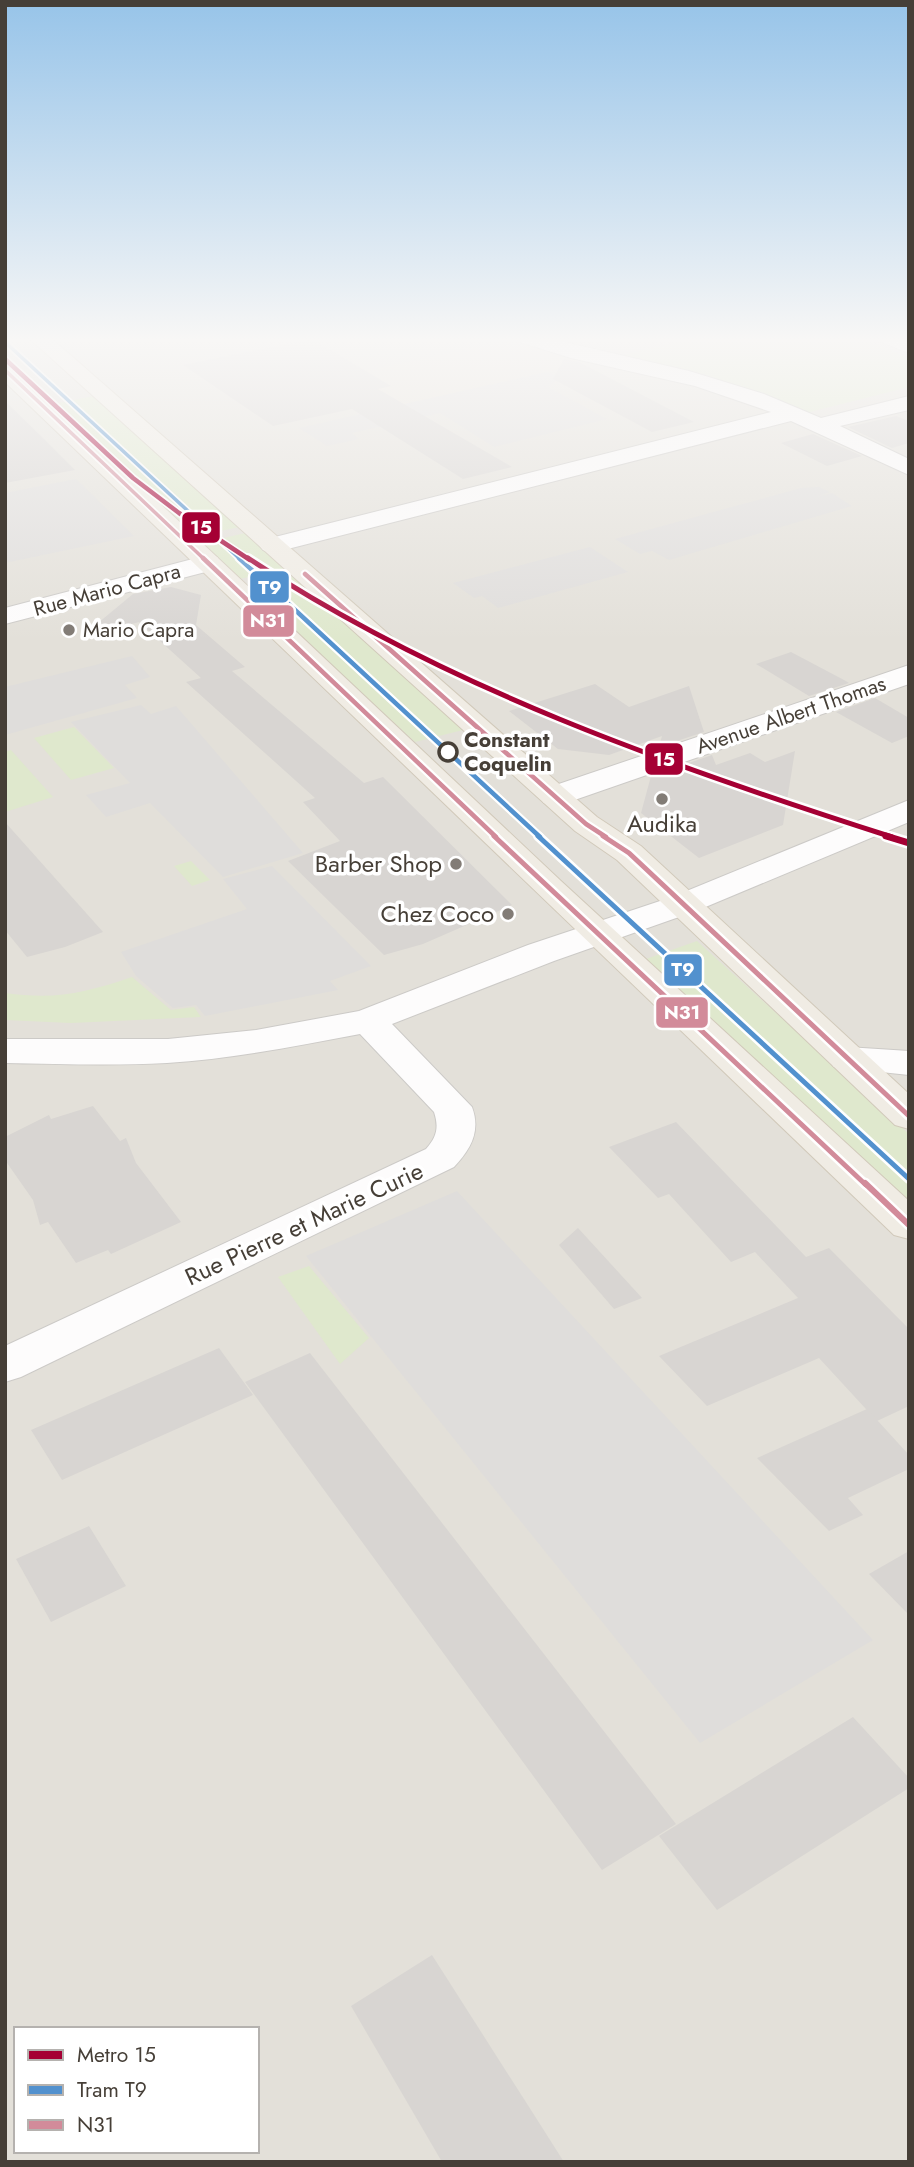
<svg xmlns="http://www.w3.org/2000/svg" width="914" height="2167" font-family="Jost,sans-serif">
	<style>
		.residential { fill: #e3e0d9; fill-rule: evenodd }
		.education { fill: #e6e1d7 }
		.green { fill: #dfe8cd }
		.parking { fill: #dfdddb }
		.building { fill: #d8d5d2 }
		.lines { fill: none; stroke-linecap: round; stroke-linejoin: round }
		.street-casing { stroke: #cccac7; stroke-width: 2 }
		.primary-casing { stroke: #d1c9ba; stroke-width: 2 }
		.street { fill: #fdfcfc; fill-rule: evenodd }
		.primary { fill: #f0ece4; fill-rule: evenodd }
		.bus-1-far3-casing { stroke: #fff; stroke-width: 7 }
		.bus-1-far2-casing { stroke: #fff; stroke-width: 9 }
		.bus-1-far1-casing { stroke: #fff; stroke-width: 10 }
		.bus-1-casing { stroke: #fff; stroke-width: 11 }
		.bus-1-far3 { stroke: #d28b9a; stroke-width: 3.5 }
		.bus-1-far2 { stroke: #d28b9a; stroke-width: 4.5 }
		.bus-1-far1 { stroke: #d28b9a; stroke-width: 5 }
		.bus-1 { stroke: #d28b9a; stroke-width: 6 }
		.tram-1-far2-casing { stroke: #fff; stroke-width: 7 }
		.tram-1-far1-casing { stroke: #fff; stroke-width: 9 }
		.tram-1-casing { stroke: #fff; stroke-width: 10 }
		.tram-1-far2 { stroke: #5291ce; stroke-width: 3.5 }
		.tram-1-far1 { stroke: #5291ce; stroke-width: 4.5 }
		.tram-1 { stroke: #5291ce; stroke-width: 5 }
		.metro-1-far2-casing { stroke: #fff; stroke-width: 8 }
		.metro-1-far1-casing { stroke: #fff; stroke-width: 10 }
		.metro-1-casing { stroke: #fff; stroke-width: 12 }
		.metro-1-far2 { stroke: #a50034; stroke-width: 4.5 }
		.metro-1-far1 { stroke: #a50034; stroke-width: 5 }
		.metro-1 { stroke: #a50034; stroke-width: 7 }
		.poi-dot { fill: #827c76; stroke: #fff; stroke-width: 2.5 }
		.stop-dot { fill: #fff; stroke: #463f37; stroke-width: 3.5 }
		.labels { text-anchor: middle; stroke-width: 7; stroke-linejoin: round; paint-order: stroke }
		.far-street-label { font-size: 21px; fill: #463f37; stroke: #fff }
		.far-poi-label { font-size: 21px; fill: #463f37; stroke: #fff; text-anchor: start }
		.far-stop-label { font-size: 21px; font-weight: bold; fill: #463f37; stroke: #fff; text-anchor: start }
		.poi-label { font-size: 24px; fill: #463f37; stroke: #fff; text-anchor: end }
		.street-label { font-size: 24px; fill: #463f37; stroke: #fff }
		.line-badge { stroke: #fff; stroke-width: 2.5 }
		.badge-label { font-size: 19px; text-anchor: middle; font-weight: bold; fill: #fff }
	</style>
	<rect width="100%" height="100%" fill="#f0eeeb"/>
	<path class="residential" d="M5,338h904v1824h-904zM16,2029h241v122h-241z"/>
	<polygon class="education" points="510,340 587,363 381,409 329,379"/>
	<g class="green">
		<polygon points="694,338 861,338 909,358 909,387 806,413 707,375 615,357"/>
		<polygon points="94,396 240,527 195,536 53,404"/>
		<polygon points="245,533 285,570 239,579 202,543"/>
		<polygon points="294,576 463,730 415,742 247,587"/>
		<polygon points="74,727 114,768 71,780 34,738"/>
		<polygon points="11,750 53,797 5,812 5,752"/>
		<polygon points="191,861 210,880 192,886 174,866"/>
		<polygon points="697,941 909,1134 909,1208 646,959"/>
		<path d="M132,977l39,33 23,-3 7,10 -130,6 -66,-3v-27c50,7 80,0 127,-16z"/>
		<polygon points="309,1266 369,1338 340,1364 278,1277"/>
	</g>
	<g class="parking">
		<polygon points="547,372 560,378 548,387 607,419 494,447 440,413 352,433 359,439 327,446 299,428"/>
		<polygon points="76,479 134,536 5,563 5,493"/>
		<polygon points="819,487 830,492 817,497 832,493 852,506 669,560 652,551 640,554 615,539 801,488"/>
		<polygon points="590,547 628,572 498,608 482,596 474,598 453,583"/>
		<polygon points="132,656 150,677 125,685 137,698 5,735 5,687"/>
		<polygon points="141,705 151,714 176,706 303,853 223,877 150,803 106,817 86,795 130,783 71,722"/>
		<polygon points="272,866 371,966 330,981 338,990 205,1016 196,1005 173,1008 136,976 121,952 247,909 223,879"/>
		<polygon points="457,1191 873,1640 700,1743 306,1256"/>
	</g>
	<g class="building">
		<polygon points="312,339 391,386 378,389 512,467 463,479 352,409 273,426 183,365"/>
		<polygon points="564,359 579,362 694,422 652,432 553,379"/>
		<polygon points="5,401 46,441 75,470 5,483"/>
		<polygon points="896,416 909,421 909,443 892,448 848,427"/>
		<polygon points="813,434 862,456 827,466 781,443"/>
		<polygon points="171,587 201,595 196,625 245,667 232,671 364,783 383,777 512,905 423,944 384,955 288,861 340,841 303,802 315,798 186,682 201,678 139,622 80,638 133,594"/>
		<polygon points="791,652 844,680 849,683 809,696 756,664"/>
		<polygon points="595,684 629,707 689,686 704,732 659,747 662,736 609,755 558,749 509,711"/>
		<polygon points="875,698 909,718 909,736 892,743 836,712"/>
		<polygon points="795,751 783,825 699,858 641,813 651,776 712,755 716,765 750,753 765,762"/>
		<polygon points="5,822 103,932 65,947 27,957 5,930"/>
		<polygon points="93,1106 120,1141 126,1138 136,1163 181,1222 111,1254 108,1250 76,1263 48,1222 40,1225 33,1200 5,1160 5,1137 49,1115 51,1119"/>
		<polygon points="676,1122 806,1257 829,1248 909,1329 909,1406 877,1421 819,1358 707,1406 659,1356 798,1298 755,1252 731,1262 669,1194 658,1198 609,1147"/>
		<polygon points="578,1228 642,1298 614,1309 559,1245"/>
		<polygon points="219,1348 253,1395 62,1480 31,1430"/>
		<polygon points="310,1353 676,1824 602,1870 245,1382"/>
		<polygon points="867,1409 909,1455 909,1469 848,1498 863,1515 829,1531 757,1458"/>
		<polygon points="89,1526 126,1586 51,1622 16,1559"/>
		<polygon points="909,1551 909,1615 869,1574"/>
		<polygon points="853,1717 909,1778 909,1788 717,1910 659,1836"/>
		<polygon points="432,1955 538,2121 564,2162 442,2162 351,2006"/>
	</g>
	<g class="lines">
		<defs>
			<g id="street">
				<polygon points="517,338 547,338 689,371 764,394 821,418 909,396 909,410 840,426 909,459 909,475 791,421 272,553 263,550 259,545 263,540 771,412 695,386 571,358 520,342"/>
				<polygon points="878,338 909,339 909,353 881,342"/>
				<polygon points="208,555 217,557 221,563 217,569 5,624 5,608"/>
				<polygon points="909,665 909,684 566,803 555,805 544,803 539,796 544,789"/>
				<path d="M909,800v22l-213,89 -142,50 -162,63 80,83c9,24 -1,42 -18,60l-433,210 -16,5v-36l421,-197c11,-12 13,-22 8,-37l-74,-78c-64,12 -128,25 -193,29 -54,3 -108,1 -162,0v-24h163l88,-9 103,-19 169,-66 144,-48z"/>
				<polygon points="847,1047 909,1051 909,1075 834,1067 828,1059 834,1051"/>
			</g>
			<g id="primary">
				<polygon points="29,338 51,338 597,817 641,846 909,1094 909,1129 895,1125 617,860 575,831"/>
				<polygon points="5,364 13,365 561,881 909,1201 909,1239 894,1235 5,382"/>
			</g>
		</defs>
		<use href="#street" class="street-casing"/>
		<use href="#primary" class="primary-casing"/>
		<use href="#street" class="street"/>
		<use href="#primary" class="primary"/>
		<defs>
			<polyline id="bus-1-far3" points="5,370 205,560"/>
			<g id="bus-1-far2">
				<polyline points="203,558 496,837"/>
				<polyline points="305,574 586,824 606,837"/>
			</g>
			<g id="bus-1-far1">
				<polyline points="494,836 866,1185"/>
				<polyline points="603,836 629,853 909,1116"/>
			</g>
			<polyline id="bus-1" points="865,1183 909,1225"/>
		</defs>
		<use href="#bus-1-far3" class="bus-1-far3-casing"/>
		<use href="#bus-1-far2" class="bus-1-far2-casing"/>
		<use href="#bus-1-far1" class="bus-1-far1-casing"/>
		<use href="#bus-1" class="bus-1-casing"/>
		<use href="#bus-1-far3" class="bus-1-far3"/>
		<use href="#bus-1-far2" class="bus-1-far2"/>
		<use href="#bus-1-far1" class="bus-1-far1"/>
		<use href="#bus-1" class="bus-1"/>
		<defs>
			<polyline id="tram-1-far2" points="5,342 241,560"/>
			<polyline id="tram-1-far1" points="239,558 540,837"/>
			<polyline id="tram-1" points="538,836 909,1179"/>
		</defs>
		<use href="#tram-1-far2" class="tram-1-far2-casing"/>
		<use href="#tram-1-far1" class="tram-1-far1-casing"/>
		<use href="#tram-1" class="tram-1-casing"/>
		<use href="#tram-1-far2" class="tram-1-far2"/>
		<use href="#tram-1-far1" class="tram-1-far1"/>
		<use href="#tram-1" class="tram-1"/>
		<defs>
			<polyline id="metro-1-far2" points="5,359 133,478 179,513 250,560"/>
			<path id="metro-1-far1" d="M248,558c195,129 422,208 644,279"/>
			<polyline id="metro-1" points="886,836 909,843"/>
		</defs>
		<use href="#metro-1-far2" class="metro-1-far2-casing"/>
		<use href="#metro-1-far1" class="metro-1-far1-casing"/>
		<use href="#metro-1" class="metro-1-casing"/>
		<use href="#metro-1-far2" class="metro-1-far2"/>
		<use href="#metro-1-far1" class="metro-1-far1"/>
		<use href="#metro-1" class="metro-1"/>
	</g>
	<linearGradient id="sky" x2="0" y2="1"><stop stop-color="#97c4e9"/><stop offset="0.53" stop-color="#f8f7f6"/><stop offset="1" stop-color="#f8f7f6" stop-opacity="0"/></linearGradient>
	<rect width="914" height="641" fill="url(#sky)"/>
	<g class="poi-dot">
		<circle cx="69" cy="630" r="7"/>
		<circle cx="662" cy="799" r="7"/>
		<circle cx="456" cy="864" r="7"/>
		<circle cx="508" cy="914" r="7"/>
	</g>
	<circle class="stop-dot" cx="448" cy="752" r="9"/>
	<g class="labels">
		<g class="far-street-label">
			<text transform="translate(107 590) rotate(-15)" y="7">Rue Mario Capra</text>
			<text transform="translate(791 715) rotate(-19)" y="7">Avenue Albert Thomas</text>
		</g>
		<g class="far-poi-label">
			<text x="83" y="637">Mario Capra</text>
		</g>
		<g class="far-stop-label">
			<text x="464" y="747">Constant<tspan x="464" dy="24">Coquelin</tspan></text>
		</g>
		<g class="poi-label">
			<text x="662" y="832" text-anchor="middle">Audika</text>
			<text x="442" y="872">Barber Shop</text>
			<text x="494" y="922">Chez Coco</text>
		</g>
		<g class="street-label">
			<text transform="translate(304 1224) rotate(-25)" y="8">Rue Pierre et Marie Curie</text>
		</g>
	</g>
	<g class="line-badge">
		<rect x="181" y="511" width="40" height="33" rx="7" fill="#a50034"/>
		<rect x="249" y="570" width="41" height="34" rx="7" fill="#5291ce"/>
		<rect x="242" y="604" width="53" height="34" rx="7" fill="#d28b9a"/>
		<rect x="644" y="742" width="40" height="34" rx="7" fill="#a50034"/>
		<rect x="663" y="953" width="40" height="34" rx="7" fill="#5291ce"/>
		<rect x="655" y="996" width="54" height="33" rx="7" fill="#d28b9a"/>
	</g>
	<g class="badge-label">
		<text x="201" y="534">15</text>
		<text x="270" y="594">T9</text>
		<text x="268" y="627">N31</text>
		<text x="664" y="766">15</text>
		<text x="683" y="976">T9</text>
		<text x="682" y="1019">N31</text>
	</g>
	<rect width="914" height="2167" fill="none" stroke="#463f37" stroke-width="14"/>
	<rect x="14" y="2027" width="245" height="126" fill="#ffffff" stroke="#b5b2af" stroke-width="2"/>
	<rect x="28" y="2050" width="35" height="10" fill="#a50034" stroke="#b5b2af" stroke-width="2"/>
	<text x="77" y="2062" font-size="21" fill="#463f37">Metro 15</text>
	<rect x="28" y="2085" width="35" height="10" fill="#5291ce" stroke="#b5b2af" stroke-width="2"/>
	<text x="77" y="2097" font-size="21" fill="#463f37">Tram T9</text>
	<rect x="28" y="2120" width="35" height="10" fill="#d28b9a" stroke="#b5b2af" stroke-width="2"/>
	<text x="77" y="2132" font-size="21" fill="#463f37">N31</text>
</svg>
